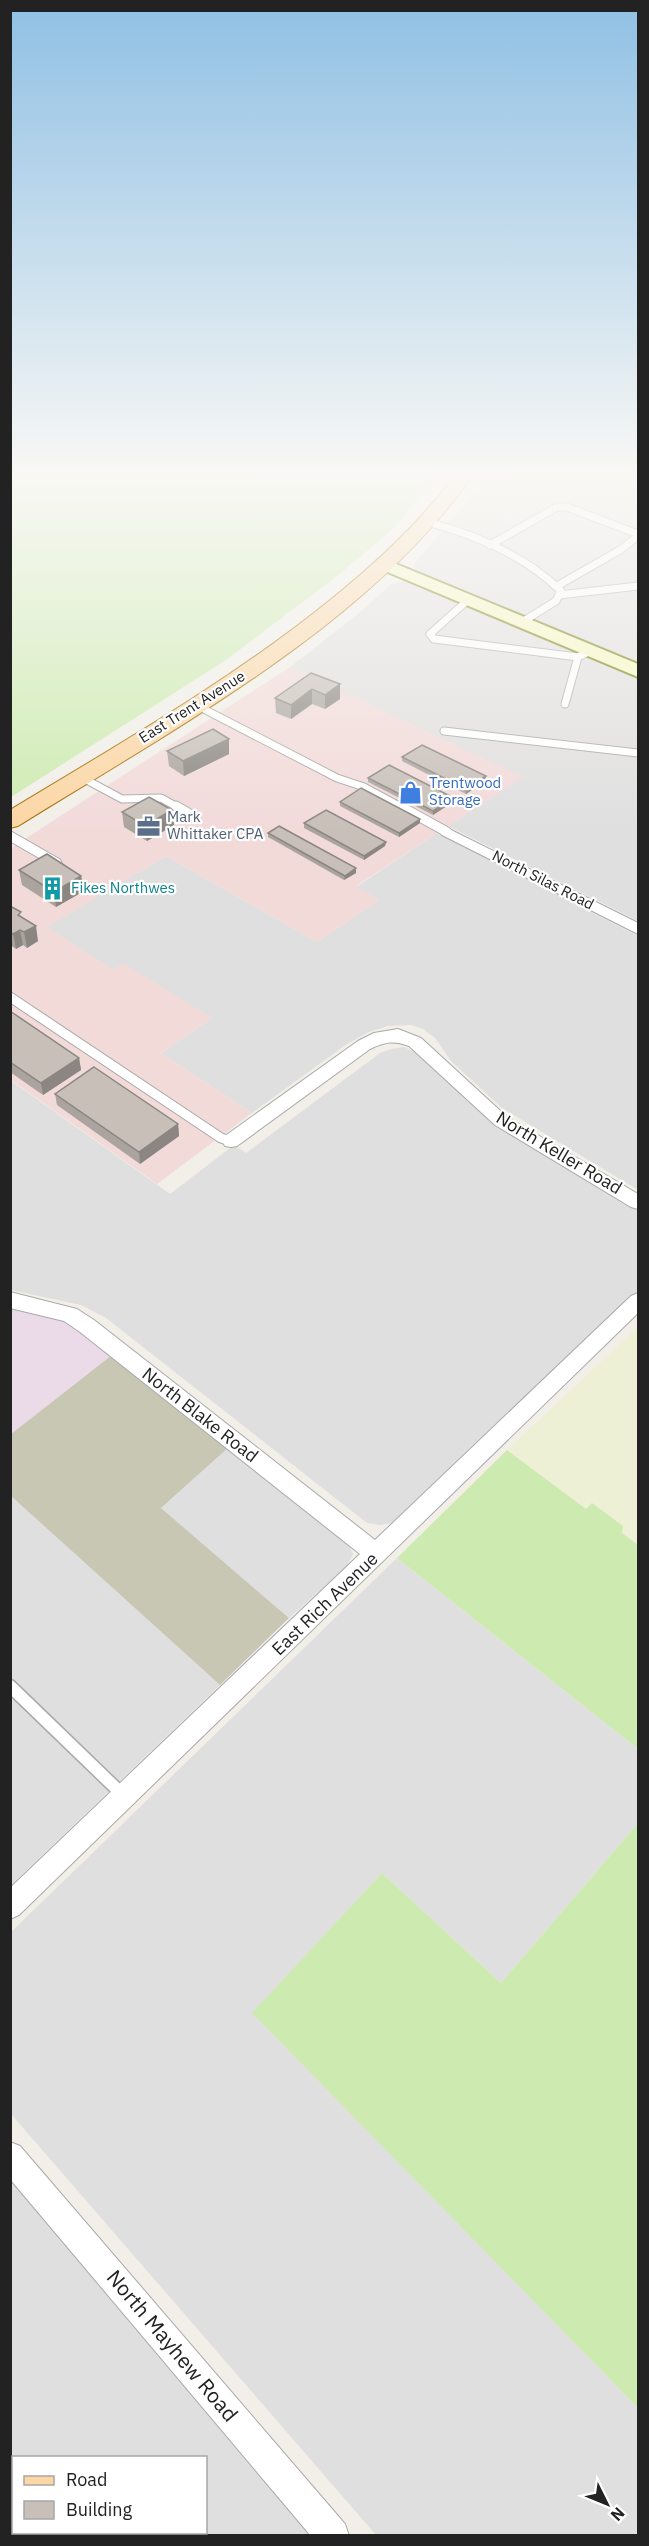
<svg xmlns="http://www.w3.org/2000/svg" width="649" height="2546" font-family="'IBM Plex Sans',sans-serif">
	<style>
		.residential { fill: #e0dfdf; fill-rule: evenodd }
		.commercial { fill: #f2dad9 }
		.industrial { fill: #ebdbe8 }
		.construction { fill: #c7c7b4 }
		.farmland { fill: #eef0d5 }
		.grass { fill: #cdebb0 }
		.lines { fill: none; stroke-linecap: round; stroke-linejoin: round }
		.lane-far2-casing { stroke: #a9a9a9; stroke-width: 9 }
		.lane-far1-casing { stroke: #a9a9a9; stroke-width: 11 }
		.lane-casing { stroke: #a9a9a9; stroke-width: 15 }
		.street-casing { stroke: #a9a9a9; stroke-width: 2 }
		.secondary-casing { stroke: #707d05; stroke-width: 4 }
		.primary-casing { stroke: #a06b00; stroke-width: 2 }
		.lane-far2 { stroke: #fff; stroke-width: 7 }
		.lane-far1 { stroke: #fff; stroke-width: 9 }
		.lane { stroke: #fff; stroke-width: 12 }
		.street { fill: #fff; fill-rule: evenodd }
		.secondary { fill: #f7fabf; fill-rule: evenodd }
		.primary { fill: #fcd6a4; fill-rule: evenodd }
		.wall { fill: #aba49e }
		.shaded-wall { fill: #8b8681 }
		.building { fill: #c7bfb8; stroke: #8b8681; stroke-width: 1.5 }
		.labels { text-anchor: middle; stroke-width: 4.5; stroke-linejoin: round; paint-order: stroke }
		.far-street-label { font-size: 15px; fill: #222; stroke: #fff }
		.far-shop-label { font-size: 15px; fill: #366cbe; stroke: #fff; text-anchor: start }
		.far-service-label { font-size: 15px; fill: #4e5e75; stroke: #fff; text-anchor: start }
		.far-culture-label { font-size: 15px; fill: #0d838f; stroke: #fff; text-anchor: start }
		.street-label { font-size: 18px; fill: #222; stroke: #fff }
		.near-street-label { font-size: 21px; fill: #222; stroke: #fff }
	</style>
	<rect width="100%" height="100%" fill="#f2efe9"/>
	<g class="residential">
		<polygon points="489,476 638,476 638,663 425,575 415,568 414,564"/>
		<polygon points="407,580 638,676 638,921 448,826 522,777 290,667 358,614 390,585"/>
		<polygon points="437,833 638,936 638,1190 502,1108 451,1061 435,1038 423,1029 411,1025 388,1026 369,1032 347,1044 252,1113 161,1053 212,1018 113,970 46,927 166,856 317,942 379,900 356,887"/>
		<polygon points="404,1047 423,1056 506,1129 638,1209 638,1292 399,1522 380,1525 367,1523 106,1318 81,1305 11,1290 10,1080 170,1194 234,1145 246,1153 380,1053 391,1049"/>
		<polygon points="229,1447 347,1542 353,1554 347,1566 289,1618 161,1508"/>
		<polygon points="11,1496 220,1685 11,1885"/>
		<polygon points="397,1558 638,1749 638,1823 501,1983 382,1873 253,2013 638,2408 638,2535 376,2535 11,2114 10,1933"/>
		<path d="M11,2171l306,364h-306zM14,2458h192v74h-192z"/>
	</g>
	<polygon class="commercial" points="290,667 523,777 356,886 379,900 317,942 166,856 47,927 113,970 123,963 212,1018 161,1053 252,1113 157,1184 11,1080 11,848"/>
	<polygon class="industrial" points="11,1308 64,1320 112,1355 11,1434"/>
	<polygon class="construction" points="112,1355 229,1447 161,1508 289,1618 220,1685 11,1496 11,1434"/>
	<polygon class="farmland" points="638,1327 638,1545 622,1533 592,1504 586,1509 507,1450"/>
	<g class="grass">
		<polygon points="11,476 437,476 394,528 337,576 226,660 11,797"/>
		<polygon points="507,1450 586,1509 592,1503 623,1526 622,1533 638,1545 638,1749 397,1558"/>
		<polygon points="638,1823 638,2408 252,2013 382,1873 501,1983"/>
	</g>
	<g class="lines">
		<defs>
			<g id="lane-far2">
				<path d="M427,522c50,13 97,33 134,69l-5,10 -34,21"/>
				<polyline points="490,545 557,507 567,507 638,534"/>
				<polyline points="557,586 620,550 638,536"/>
				<polyline points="559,595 638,586"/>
				<polyline points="468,600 430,634 434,639 578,657 590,651"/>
				<polyline points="565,704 578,657"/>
				<polyline points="196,705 337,778 364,787 403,808"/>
				<polyline points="444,731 638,753"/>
				<polyline points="81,777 122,799 161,798 179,808"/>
			</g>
			<g id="lane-far1">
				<polyline points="176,806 193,816"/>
				<polyline points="400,806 447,832"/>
				<polyline points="10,836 57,863"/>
				<polyline points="10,997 221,1138 231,1141"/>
			</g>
			<polyline id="lane" points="10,1686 124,1796"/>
			<g id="street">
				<polygon points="447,828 638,923 638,934 442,835 440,832 442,829"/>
				<path d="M398,1029l23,9 86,79 131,77v15l-7,-2 -136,-82 -86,-79c-16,-6 -24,-4 -39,3l-133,97 -6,1 -6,-1 -3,-5 3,-5 133,-95 16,-8z"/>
				<polygon points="10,1292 77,1309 94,1320 375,1540 631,1296 638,1293 638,1313 19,1915 10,1919 10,1888 360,1554 80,1332 64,1321 10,1308"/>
				<polygon points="10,2142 20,2146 345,2524 349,2536 311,2536 10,2179"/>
			</g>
			<polygon id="secondary" points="384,559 638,664 638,677 378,568 375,564 378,560"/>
			<path id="primary" d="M454,476h18c-103,149 -302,255 -454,350l-8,2v-18c109,-66 220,-129 319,-209 46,-37 90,-77 125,-125z"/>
		</defs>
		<use href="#lane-far2" class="lane-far2-casing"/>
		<use href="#lane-far1" class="lane-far1-casing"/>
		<use href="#lane" class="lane-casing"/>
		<use href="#street" class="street-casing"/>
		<use href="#secondary" class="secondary-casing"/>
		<use href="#primary" class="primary-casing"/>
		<use href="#lane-far2" class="lane-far2"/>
		<use href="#lane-far1" class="lane-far1"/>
		<use href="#lane" class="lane"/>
		<use href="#street" class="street"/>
		<use href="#secondary" class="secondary"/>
		<use href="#primary" class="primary"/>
	</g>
	<g class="wall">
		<polygon points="311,673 340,684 340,699 325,709 312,704 291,719 276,713 275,698"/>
		<polygon points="167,751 229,754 184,776 169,766"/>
		<polygon points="402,757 486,776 485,781 466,794 402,761"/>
		<polygon points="368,778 453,802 433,815 368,782"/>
		<polygon points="340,802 420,819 420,823 399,837 340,806"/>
		<polygon points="172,810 174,825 147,841 124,827 122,812"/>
		<polygon points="304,823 386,842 385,846 364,860 304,828"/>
		<polygon points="268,833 356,868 356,873 344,880 268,837"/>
		<polygon points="19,870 81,876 84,891 56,907 22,885"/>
		<polygon points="10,906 22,917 38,941 27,948 23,945 16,949 10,945"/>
		<polygon points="10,1011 79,1058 81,1070 43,1095 10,1072"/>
		<polygon points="55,1094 178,1124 179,1136 140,1164 57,1105"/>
	</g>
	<g class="shaded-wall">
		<polygon points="340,684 340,699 325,709 325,695"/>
		<polygon points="312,689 312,704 291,719 291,705"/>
		<polygon points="229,739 229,754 184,776 183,761"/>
		<polygon points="486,776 485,781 466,794 466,789"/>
		<polygon points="454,798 453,802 433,815 433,811"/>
		<polygon points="172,810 174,825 147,841 145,826"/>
		<polygon points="420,819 420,823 399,837 399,833"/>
		<polygon points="386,842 385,846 364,860 364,856"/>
		<polygon points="356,868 356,873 344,880 345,876"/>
		<polygon points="81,876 84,891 56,907 54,892"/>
		<polygon points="36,926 38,941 27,948 24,932"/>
		<polygon points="20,930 23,945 16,949 13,934"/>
		<polygon points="79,1058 81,1070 43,1095 41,1083"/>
		<polygon points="178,1124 179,1136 140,1164 139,1152"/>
	</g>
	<g class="building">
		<polygon points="311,673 340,684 325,695 312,689 291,705 275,698"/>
		<polygon points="213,729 229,739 183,761 167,751"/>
		<polygon points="422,745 486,776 466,789 402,757"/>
		<polygon points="389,765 454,798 433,811 368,778"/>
		<polygon points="361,788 420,819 399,833 340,802"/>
		<polygon points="149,797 172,810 145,826 122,812"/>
		<polygon points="326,810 386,842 364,856 304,823"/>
		<polygon points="279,826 356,868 345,876 268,833"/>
		<polygon points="47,854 81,876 54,892 19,870"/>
		<polygon points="10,906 21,912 18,915 36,926 24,932 20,930 13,934 10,932"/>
		<polygon points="10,1011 79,1058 41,1083 10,1062"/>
		<polygon points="94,1067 178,1124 139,1152 55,1094"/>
	</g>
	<linearGradient id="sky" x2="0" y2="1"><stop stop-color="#8fc0e4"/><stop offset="0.57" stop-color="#f9f8f5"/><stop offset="1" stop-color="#f9f8f5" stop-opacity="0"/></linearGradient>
	<rect width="649" height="833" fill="url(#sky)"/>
	<defs>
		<symbol id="shop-bare" viewBox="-9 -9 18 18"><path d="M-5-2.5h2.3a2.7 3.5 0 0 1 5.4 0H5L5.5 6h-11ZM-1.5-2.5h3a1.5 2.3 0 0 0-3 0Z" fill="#3f7fe0" stroke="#fff" stroke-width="2.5" paint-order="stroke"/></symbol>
		<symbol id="office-bare" viewBox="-9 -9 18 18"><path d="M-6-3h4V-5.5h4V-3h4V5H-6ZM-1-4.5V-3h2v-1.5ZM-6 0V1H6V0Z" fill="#5c6f8a" stroke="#fff" stroke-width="2.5" paint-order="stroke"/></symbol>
		<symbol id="building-bare" viewBox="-9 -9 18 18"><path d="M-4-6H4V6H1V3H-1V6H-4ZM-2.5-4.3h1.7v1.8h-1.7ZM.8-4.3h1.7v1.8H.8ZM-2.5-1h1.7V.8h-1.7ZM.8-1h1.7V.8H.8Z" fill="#0f9aa8" stroke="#fff" stroke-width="2.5" paint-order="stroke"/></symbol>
	</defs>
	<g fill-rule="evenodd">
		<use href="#shop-bare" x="394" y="776" width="33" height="33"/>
		<use href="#office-bare" x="132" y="810" width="33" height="33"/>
		<use href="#building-bare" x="36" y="872" width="33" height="33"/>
	</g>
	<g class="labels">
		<g class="far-street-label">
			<text transform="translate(192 707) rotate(-32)" y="5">East Trent Avenue</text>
			<text transform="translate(543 880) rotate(27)" y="5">North Silas Road</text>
		</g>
		<g class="far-shop-label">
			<text x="429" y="788">Trentwood<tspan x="429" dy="17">Storage</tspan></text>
		</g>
		<g class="far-service-label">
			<text x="167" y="822">Mark<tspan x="167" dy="17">Whittaker CPA</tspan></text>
		</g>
		<g class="far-culture-label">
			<text x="71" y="893">Fikes Northwes</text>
		</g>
		<g class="street-label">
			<text transform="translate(559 1153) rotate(31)" y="6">North Keller Road</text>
			<text transform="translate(200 1415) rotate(38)" y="6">North Blake Road</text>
			<text transform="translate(325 1604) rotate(-44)" y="6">East Rich Avenue</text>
		</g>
		<g class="near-street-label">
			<text transform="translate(172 2346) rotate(50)" y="7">North Mayhew Road</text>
		</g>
	</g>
	<rect width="649" height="2546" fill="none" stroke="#222222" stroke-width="24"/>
	<rect x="12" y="2456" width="195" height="78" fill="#ffffff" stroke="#a7a7a7" stroke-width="1.5"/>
	<rect x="24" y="2476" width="30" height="9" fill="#fcd6a4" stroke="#a7a7a7" stroke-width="1.5"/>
	<text x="66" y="2486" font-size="18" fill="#222222">Road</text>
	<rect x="24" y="2501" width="30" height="18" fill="#c7bfb8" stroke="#a7a7a7" stroke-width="1.5"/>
	<text x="66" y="2516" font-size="18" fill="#222222">Building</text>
	<g transform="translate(607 2504) rotate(133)" stroke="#ffffff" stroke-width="4.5" paint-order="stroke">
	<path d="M0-4.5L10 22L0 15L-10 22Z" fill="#222222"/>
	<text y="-9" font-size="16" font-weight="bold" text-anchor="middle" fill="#222222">N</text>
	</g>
</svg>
